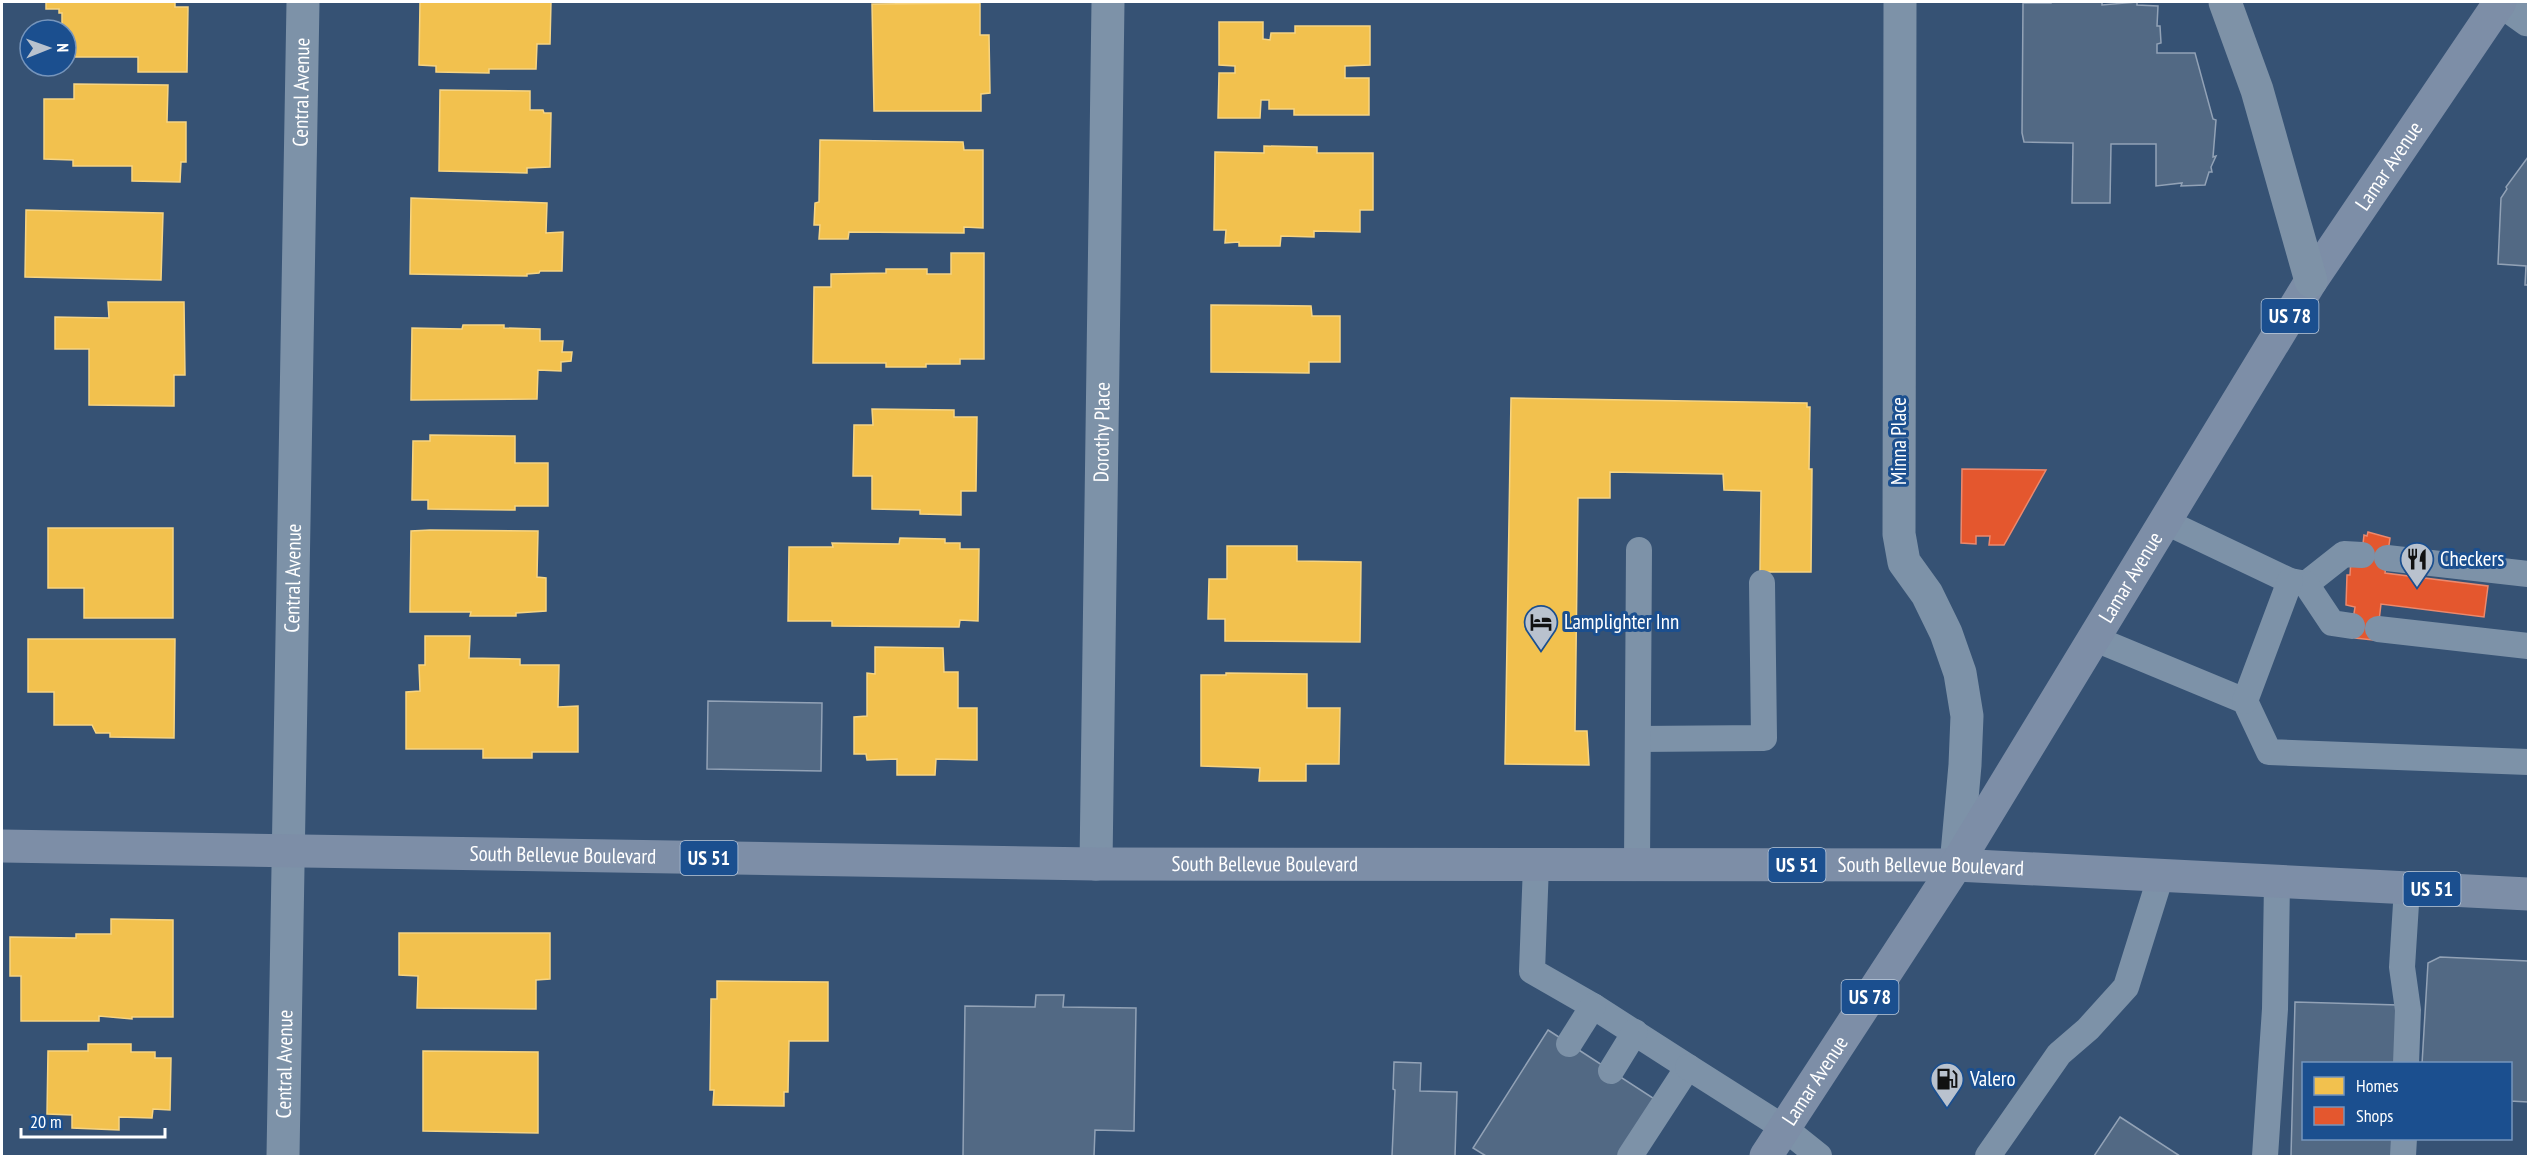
<svg xmlns="http://www.w3.org/2000/svg" width="2530" height="1158" font-family="'PT Sans Narrow',sans-serif">
	<style>
		.homes { fill: #f2c14e; stroke: #f6d483; stroke-width: 1.5 }
		.shops { fill: #e4572e; stroke: #ec896d; stroke-width: 1.5 }
		.building { fill: #526984; stroke: #92a2b6; stroke-width: 1.5 }
		.lines { fill: none; stroke-linecap: round; stroke-linejoin: round }
		.service { stroke: #7d92a8; stroke-width: 26 }
		.minor { stroke: #7d92a8; stroke-width: 33 }
		.primary { stroke: #7d8ea7; stroke-width: 33 }
		.motorway { stroke: #7e92a7; stroke-width: 33 }
		.labels { text-anchor: middle; stroke-width: 6; stroke-linejoin: round; paint-order: stroke }
		.shield { fill: #1b4f8f; stroke: #bbcadd; stroke-width: 1.5 }
		.shield-label { font-size: 20px; font-weight: bold; fill: #fff }
		.street-label { font-size: 21px; fill: #fff; stroke: #1b4f8f }
		.poi-label { font-size: 21px; fill: #fff; stroke: #1b4f8f; text-anchor: start }
	</style>
	<rect width="100%" height="100%" fill="#365274"/>
	<g class="homes">
		<polygon points="46,2 175,2 175,7 188,7 187,72 138,72 138,57 66,57 66,30 62,30 62,13 59,13 59,9 46,9"/>
		<polygon points="420,2 551,2 550,44 537,44 536,69 489,69 489,73 436,72 436,66 419,65"/>
		<polygon points="980,3 980,35 989,35 990,93 981,94 981,111 874,111 872,4"/>
		<polygon points="1219,22 1263,22 1263,39 1270,40 1271,33 1295,33 1295,26 1370,26 1370,65 1345,66 1345,78 1369,78 1369,115 1294,115 1294,109 1269,109 1269,100 1261,100 1260,118 1218,118 1219,73 1235,73 1235,66 1219,65"/>
		<polygon points="74,84 168,85 167,122 186,122 186,162 181,162 180,182 132,181 132,166 73,166 73,160 44,159 44,99 74,99"/>
		<polygon points="440,90 530,91 530,110 543,110 544,113 551,113 550,167 527,168 527,173 439,171"/>
		<polygon points="820,140 963,142 964,150 983,150 983,228 964,227 964,233 849,232 848,239 819,239 820,225 814,225 815,203 819,202"/>
		<polygon points="1264,146 1317,147 1317,153 1373,153 1373,210 1360,210 1360,232 1314,231 1314,237 1281,236 1280,246 1239,246 1239,242 1225,243 1226,230 1214,230 1215,152 1264,153"/>
		<polygon points="411,198 547,203 546,233 563,232 562,271 540,271 539,273 527,274 527,276 410,274"/>
		<polygon points="26,210 163,213 161,280 25,277"/>
		<polygon points="951,253 984,253 984,359 960,359 960,364 926,364 926,367 886,367 886,363 813,363 814,287 831,287 831,274 886,273 886,269 927,269 927,274 951,274"/>
		<polygon points="108,302 184,302 185,375 174,375 174,406 89,405 89,349 55,349 55,317 109,318"/>
		<polygon points="1211,305 1311,306 1312,316 1340,316 1340,362 1309,362 1309,373 1211,372"/>
		<polygon points="463,325 504,325 504,328 540,329 540,341 563,341 562,352 572,352 571,361 561,362 561,371 538,370 537,399 411,400 412,328 462,329"/>
		<polygon points="1511,398 1807,403 1807,407 1810,407 1809,469 1812,469 1811,572 1760,572 1761,491 1724,490 1723,474 1610,472 1610,498 1578,498 1575,731 1587,731 1589,765 1505,764"/>
		<polygon points="872,409 954,410 954,417 977,417 976,491 961,491 961,515 920,514 920,510 872,509 872,476 853,476 854,425 873,425"/>
		<polygon points="430,435 515,436 515,463 548,463 548,506 515,506 515,510 428,509 428,500 412,500 413,441 430,441"/>
		<polygon points="48,528 173,528 173,618 84,618 84,588 48,588"/>
		<polygon points="430,530 538,531 537,577 546,578 546,611 516,613 516,616 470,616 471,612 410,612 411,531"/>
		<polygon points="900,538 945,539 945,543 960,543 960,549 979,549 978,621 960,620 959,627 832,626 832,621 788,621 789,547 833,547 832,543 899,544"/>
		<polygon points="1227,546 1297,546 1297,561 1361,562 1360,642 1225,641 1225,619 1208,619 1209,579 1227,579"/>
		<polygon points="425,636 470,636 469,658 520,659 520,665 559,665 558,707 578,706 578,752 532,752 532,758 483,758 483,749 406,749 406,692 420,691 419,665 425,665"/>
		<polygon points="28,639 175,639 174,738 110,737 110,733 96,733 92,725 54,725 54,692 28,692"/>
		<polygon points="875,647 943,648 944,672 958,672 958,708 977,708 977,760 936,759 935,775 897,775 897,759 867,760 866,754 854,754 854,717 867,716 867,673 875,674"/>
		<polygon points="1226,673 1307,674 1307,708 1340,708 1339,764 1306,764 1306,781 1259,781 1260,768 1201,766 1201,675 1226,675"/>
		<polygon points="111,919 173,920 173,1017 132,1017 132,1019 99,1016 99,1021 21,1021 21,976 10,976 10,937 76,938 76,934 111,934"/>
		<polygon points="399,933 550,933 550,979 536,980 536,1009 417,1008 418,976 399,975"/>
		<polygon points="717,981 828,982 828,1041 789,1041 788,1092 784,1092 784,1106 713,1105 714,1090 710,1090 711,999 717,999"/>
		<polygon points="88,1044 131,1044 131,1052 155,1052 155,1058 171,1058 170,1110 153,1109 152,1118 119,1117 119,1130 72,1128 72,1115 47,1114 48,1051 88,1051"/>
		<polygon points="423,1051 538,1052 538,1133 423,1131"/>
	</g>
	<g class="shops">
		<polygon points="1962,469 2046,470 2004,545 1989,545 1990,536 1976,536 1976,544 1961,543"/>
		<polygon points="2368,532 2390,538 2385,573 2488,586 2484,617 2381,604 2378,629 2373,640 2355,638 2352,626 2355,607 2346,605 2347,575 2350,575 2351,559 2361,561 2364,535 2367,536"/>
	</g>
	<g class="building">
		<polygon points="2051,2 2102,2 2102,5 2137,2 2137,5 2158,6 2157,26 2160,26 2161,43 2157,44 2157,53 2195,53 2213,119 2216,120 2213,157 2216,156 2211,167 2212,172 2209,172 2205,185 2181,186 2182,183 2156,186 2156,144 2111,144 2110,203 2072,203 2073,143 2024,142 2022,133 2023,3 2051,3"/>
		<polygon points="2528,157 2528,285 2525,285 2526,266 2498,264 2501,198 2507,189 2506,187"/>
		<polygon points="708,701 822,703 821,771 707,769"/>
		<polygon points="2440,957 2528,961 2528,1102 2510,1101 2510,1064 2422,1064 2428,963"/>
		<polygon points="1036,995 1064,995 1063,1007 1136,1008 1134,1131 1095,1130 1094,1156 963,1156 965,1006 1035,1007"/>
		<polygon points="2295,1002 2398,1005 2396,1064 2304,1064 2304,1138 2394,1138 2394,1156 2291,1156"/>
		<polygon points="1548,1030 1656,1100 1620,1156 1486,1156 1473,1148"/>
		<polygon points="1394,1062 1421,1063 1420,1091 1457,1092 1455,1156 1392,1156 1395,1090 1393,1089"/>
		<polygon points="2120,1117 2180,1156 2094,1156"/>
	</g>
	<g class="lines">
		<g class="service">
			<polyline points="2166,522 2290,581 2306,584 2344,554 2362,555"/>
			<polyline points="2387,558 2528,574"/>
			<polyline points="2306,584 2332,623 2352,626"/>
			<polyline points="2378,629 2528,646"/>
			<polyline points="2093,638 2245,701 2269,752 2528,762"/>
			<polyline points="2245,701 2290,581"/>
			<polyline points="1638,739 1764,738 1762,583"/>
			<polyline points="1536,865 1532,971 1593,1006 1688,1067 1630,1156"/>
			<polyline points="1637,865 1639,550"/>
			<polyline points="1569,1044 1593,1006"/>
			<polyline points="2406,1064 2408,1010 2402,967 2407,888"/>
			<polyline points="1688,1067 1784,1128 1819,1156"/>
			<polyline points="1611,1071 1635,1032"/>
			<polyline points="1988,1156 2059,1054 2088,1029 2126,987 2161,875"/>
			<polyline points="2265,1156 2275,1009 2277,882"/>
			<polyline points="2403,1156 2404,1138"/>
		</g>
		<g class="minor">
			<polyline points="1900,2 1899,534 1904,562 1927,594 1946,633 1960,673 1967,716 1965,765 1956,865"/>
			<polyline points="2503,2 2528,20"/>
			<path id="s1" d="M1096,864l12,-862"/>
			<path id="s2" d="M283,1156l20,-1154"/>
		</g>
		<g class="primary">
			<path id="s3" d="M2,846l1094,18 860,1 572,29"/>
			<path id="s4" d="M1766,1156l190,-291 355,-584 189,-279"/>
		</g>
		<polyline class="motorway" points="2225,2 2257,90 2311,281"/>
	</g>
	<defs>
		<symbol id="restaurant-pin" viewBox="-11 -11 22 30"><path d="M0 17L-7.5 6A9.5 9.5 0 1 1 7.5 6Z" fill="#b9c2ce" stroke="#1b4f8f"/><path d="M-5-6h1v4h1v-4h1v4h1v-4h1v5L-1.5 .5V6h-2V.5L-5-1ZM5-6V6H3V1.5H1.5Q1.5-4 5-6Z" fill="#111"/></symbol>
		<symbol id="hotel-pin" viewBox="-11 -11 22 30"><path d="M0 17L-7.5 6A9.5 9.5 0 1 1 7.5 6Z" fill="#b9c2ce" stroke="#1b4f8f"/><path d="M-6-4.5h1.5V1H6V5H4.5V3h-9V5H-6ZM-4 0a1.8 1.8 0 1 1 3.6 0ZM.5 0V-2.5h3Q6-2.5 6 0Z" fill="#111"/></symbol>
		<symbol id="fuel-pin" viewBox="-11 -11 22 30"><path d="M0 17L-7.5 6A9.5 9.5 0 1 1 7.5 6Z" fill="#b9c2ce" stroke="#1b4f8f"/><path d="M-5.5-6h7V0h2V4h1.3V-2.5L3-4.5l.8-.8L6-3V5H2.5V1h-1V6h-7ZM-4.2-4.7v3.2H.2V-4.7Z" fill="#111"/></symbol>
	</defs>
	<g fill-rule="evenodd">
		<use href="#restaurant-pin" x="2398" y="540" width="38" height="52"/>
		<use href="#hotel-pin" x="1522" y="603" width="38" height="52"/>
		<use href="#fuel-pin" x="1928" y="1060" width="38" height="52"/>
	</g>
	<g class="labels">
		<g class="shield">
			<rect x="2261.5" y="299" width="57" height="34" rx="4.5"/>
			<rect x="680.5" y="841" width="57" height="34" rx="4.5"/>
			<rect x="1768.5" y="848" width="57" height="34" rx="4.5"/>
			<rect x="2403.5" y="872" width="57" height="34" rx="4.5"/>
			<rect x="1841.5" y="980" width="57" height="34" rx="4.5"/>
		</g>
		<g class="shield-label">
			<text x="2290" y="323">US 78</text>
			<text x="709" y="865">US 51</text>
			<text x="1797" y="872">US 51</text>
			<text x="2432" y="896">US 51</text>
			<text x="1870" y="1004">US 78</text>
		</g>
		<g class="street-label">
			<text dy="7" stroke="none"><textPath href="#s2" startOffset="1064">Central Avenue</textPath></text>
			<text dy="7" stroke="none"><textPath href="#s4" startOffset="1170">Lamar Avenue</textPath></text>
			<text dy="7" stroke="none"><textPath href="#s1" startOffset="432">Dorothy Place</textPath></text>
			<text transform="translate(1899 441) rotate(-90)" y="7">Minna Place</text>
			<text dy="7" stroke="none"><textPath href="#s4" startOffset="684">Lamar Avenue</textPath></text>
			<text dy="7" stroke="none"><textPath href="#s2" startOffset="578">Central Avenue</textPath></text>
			<text dy="7" stroke="none"><textPath href="#s3" startOffset="561">South Bellevue Boulevard</textPath></text>
			<text dy="7" stroke="none"><textPath href="#s3" startOffset="1263">South Bellevue Boulevard</textPath></text>
			<text dy="7" stroke="none"><textPath href="#s3" startOffset="1929">South Bellevue Boulevard</textPath></text>
			<text dy="7" stroke="none"><textPath href="#s2" startOffset="92">Central Avenue</textPath></text>
			<text dy="7" stroke="none"><textPath href="#s4" startOffset="90">Lamar Avenue</textPath></text>
		</g>
		<g class="poi-label">
			<text x="2440" y="566">Checkers</text>
			<text x="1564" y="629">Lamplighter Inn</text>
			<text x="1970" y="1086">Valero</text>
		</g>
	</g>
	<rect width="2530" height="1158" fill="none" stroke="#ffffff" stroke-width="6"/>
	<rect x="2302" y="1062" width="210" height="78" fill="#1b4f8f" stroke="#7695bc" stroke-width="1.5"/>
	<rect x="2314" y="1077" width="30" height="18" fill="#f2c14e" stroke="#7695bc" stroke-width="1.5"/>
	<text x="2356" y="1092" font-size="18" fill="#ffffff">Homes</text>
	<rect x="2314" y="1107" width="30" height="18" fill="#e4572e" stroke="#7695bc" stroke-width="1.5"/>
	<text x="2356" y="1122" font-size="18" fill="#ffffff">Shops</text>
	<g transform="translate(48 48) rotate(89)"><circle r="28" fill="#1b4f8f" stroke="#7695bc" stroke-width="1.5"/>
	<path d="M0-4.5L10 22L0 15L-10 22Z" fill="#b9c2ce"/>
	<text y="-9" font-size="16" font-weight="bold" text-anchor="middle" fill="#ffffff">N</text>
	</g>
	<path d="M21 1128v9h144v-9" fill="none" stroke="#ffffff" stroke-width="3"/>
	<text x="30" y="1128" font-size="18" fill="#ffffff" stroke="#1b4f8f" stroke-width="4.5" paint-order="stroke">20 m</text>
</svg>
